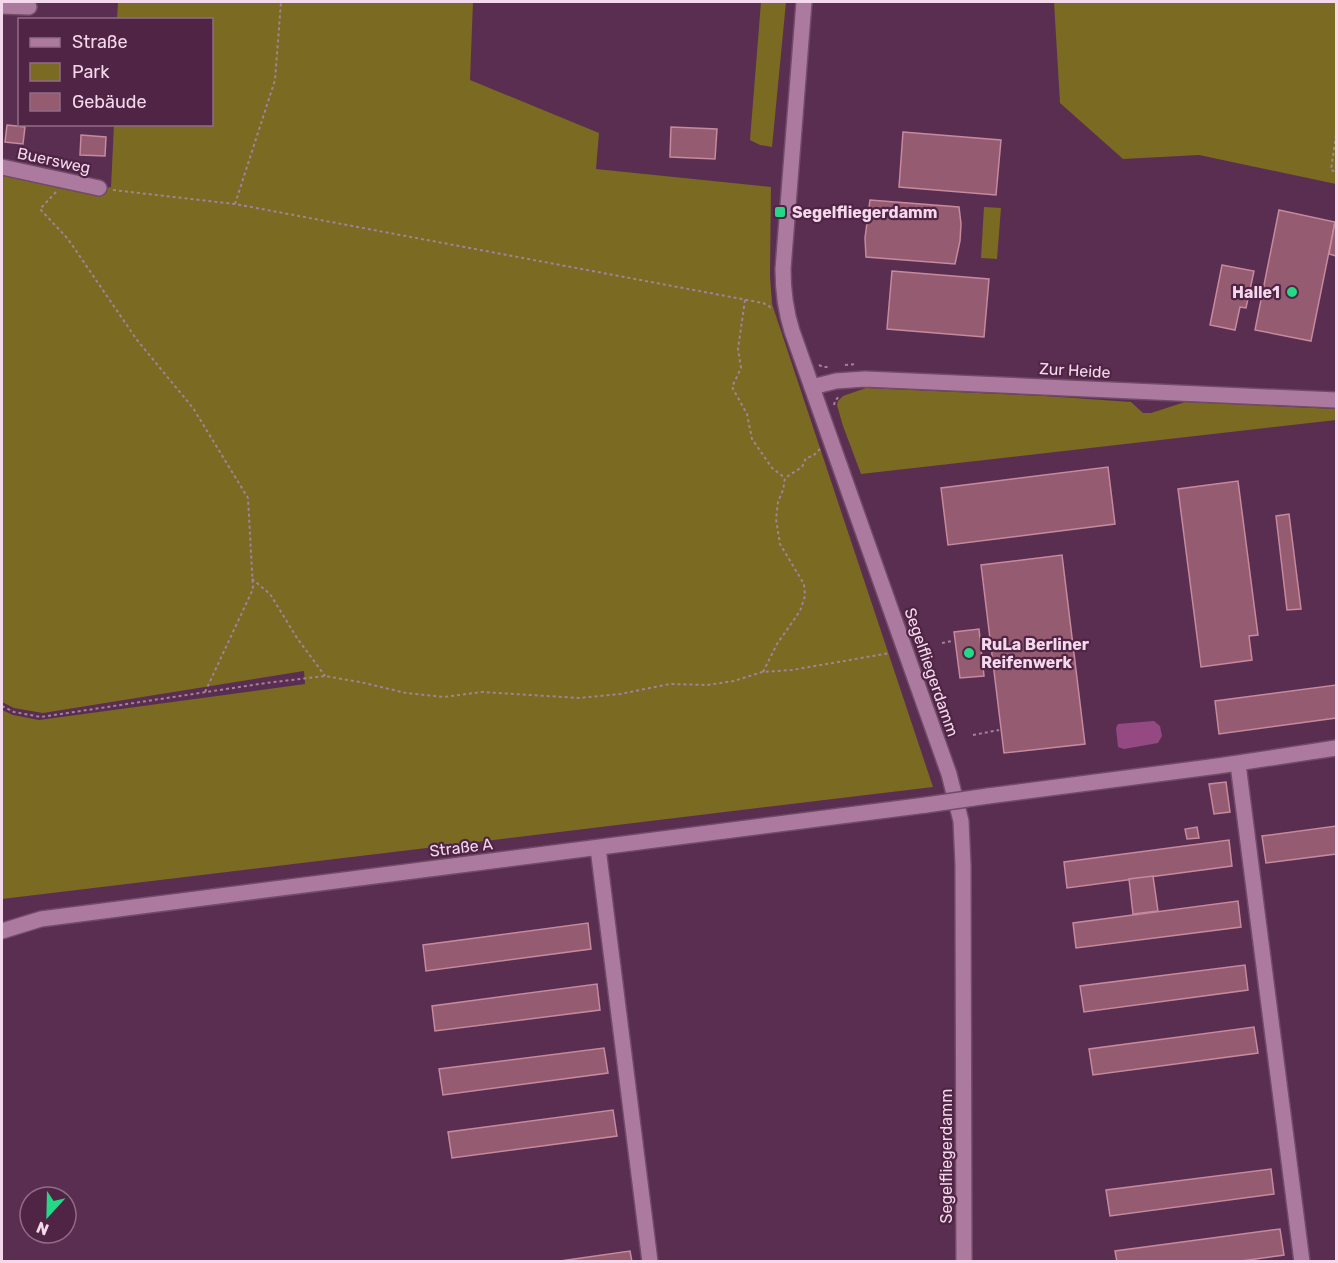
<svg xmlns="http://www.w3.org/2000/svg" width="1338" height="1263" font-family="Rubik,sans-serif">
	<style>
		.green { fill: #7a6a22 }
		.water { fill: #944983 }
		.building { fill: #955c71; stroke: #c6899e; stroke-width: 1.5 }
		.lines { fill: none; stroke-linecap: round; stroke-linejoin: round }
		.minor-casing { stroke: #714b68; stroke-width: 18 }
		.path { stroke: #a4809b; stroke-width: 2; stroke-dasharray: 3 3; stroke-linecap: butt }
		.minor { stroke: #ac7a9f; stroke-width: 15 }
		.minor-bridge-casing { stroke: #714b68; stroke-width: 18; stroke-linecap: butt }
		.minor-bridge { stroke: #ac7a9f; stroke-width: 15 }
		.poi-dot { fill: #24d886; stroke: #4f2445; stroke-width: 2 }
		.labels { text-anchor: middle; stroke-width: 4.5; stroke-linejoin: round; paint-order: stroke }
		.street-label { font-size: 16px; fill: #f4d8eb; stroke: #4f2445 }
		.poi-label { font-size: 16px; font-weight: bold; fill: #f4d8eb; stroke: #4f2445; text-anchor: start }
	</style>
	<rect width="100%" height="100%" fill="#5a2e50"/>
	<g class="green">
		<polygon points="118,2 473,2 470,80 599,133 596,169 771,187 770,276 772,304 933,787 2,899 2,710 13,715 39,720 305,684 304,671 43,713 14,708 2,702 2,174 89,192 111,187 114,125 212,124 212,20 117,19"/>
		<polygon points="761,2 786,2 772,147 760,145 750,140"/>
		<polygon points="1054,2 1336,2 1336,184 1199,155 1123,159 1060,103"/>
		<polygon points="984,207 1001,208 997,259 981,258"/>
		<polygon points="866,388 1045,396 1131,402 1143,413 1151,413 1185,402 1336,409 1336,420 861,474 843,426 837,405 838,401 843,396"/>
	</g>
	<polygon class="water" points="1154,721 1160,726 1162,736 1158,743 1124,749 1118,747 1116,728 1118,724"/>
	<g class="building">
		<polygon points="7,125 25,127 23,144 5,142"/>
		<polygon points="671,127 717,129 715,159 670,157"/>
		<polygon points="903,132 1001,140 996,195 899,187"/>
		<polygon points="81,135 106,137 105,156 80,155"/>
		<polygon points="870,200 959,207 961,224 960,241 955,264 866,257 865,238"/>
		<polygon points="1279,210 1335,222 1311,341 1255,330"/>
		<polygon points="1335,222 1336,222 1336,256 1329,254"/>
		<polygon points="1222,265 1254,271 1246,308 1240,307 1235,330 1210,325"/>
		<polygon points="892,271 989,279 984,337 887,329"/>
		<polygon points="1108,467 1115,524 948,545 941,488"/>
		<polygon points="1238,481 1258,635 1249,636 1252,660 1201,667 1178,489"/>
		<polygon points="1289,514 1301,609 1287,610 1276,516"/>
		<polygon points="1062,555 1085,744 1004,753 981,565"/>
		<polygon points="979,629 984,676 960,678 954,632"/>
		<polygon points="1336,685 1336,718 1219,734 1215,701"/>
		<polygon points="1226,782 1230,812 1214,814 1209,784"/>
		<polygon points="1336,826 1336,854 1266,863 1262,836"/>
		<polygon points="1197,827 1199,838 1187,839 1185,829"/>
		<polygon points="1229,840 1232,866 1067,888 1064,862"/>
		<polygon points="1153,876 1158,911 1133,914 1129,879"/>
		<polygon points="1238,901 1241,927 1076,948 1073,923"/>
		<polygon points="588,923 591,949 426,971 423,945"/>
		<polygon points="1245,965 1248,990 1084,1012 1080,986"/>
		<polygon points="597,984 600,1010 435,1031 432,1006"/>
		<polygon points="1254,1027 1258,1053 1093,1075 1089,1049"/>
		<polygon points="604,1048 608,1073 443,1095 439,1069"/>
		<polygon points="613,1110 617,1136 452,1158 448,1132"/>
		<polygon points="1271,1169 1274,1194 1110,1216 1106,1190"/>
		<polygon points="1280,1229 1284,1255 1234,1262 1117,1262 1115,1251"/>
		<polygon points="630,1251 632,1262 553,1262"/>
	</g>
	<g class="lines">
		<defs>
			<g id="minor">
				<path d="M804,2l-21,267c0,23 2,40 9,62l157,443 12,47 2,44 1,397"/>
				<polyline points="2,6 29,7"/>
				<polyline points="2,167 99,188"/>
				<polyline points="812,387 836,381 865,379 1336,400"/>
				<polyline points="1238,764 1302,1262"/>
				<polyline points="988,796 1218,766 1336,748"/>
				<polyline points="598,848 650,1262"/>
				<polyline points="2,931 41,919 926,805"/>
			</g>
		</defs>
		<use href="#minor" class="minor-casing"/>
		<g class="path">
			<polyline points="1336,135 1331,170 1336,172"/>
			<polyline points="113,190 235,204 763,303 769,306 772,310"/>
			<polyline points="56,192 40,209 68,239 137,340 193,408 248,498 253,589 205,692"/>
			<polyline points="235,204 275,80 281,2"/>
			<polyline points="745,300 738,349 741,368 732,387 747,414 752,439 772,468 785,478"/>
			<polyline points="819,365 823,367 830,367"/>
			<polyline points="845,365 857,364"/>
			<polyline points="834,405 835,401 840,395"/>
			<polyline points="252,579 270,594 297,638 325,676"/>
			<polyline points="942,643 952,641"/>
			<polyline points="763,672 777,644 800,611 805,596 804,584 780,544 776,519 778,502 783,490 785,478 802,467 806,458 813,456 820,449"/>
			<polyline points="2,706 14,712 41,717 266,683 325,676 360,682 406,693 444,697 482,692 579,698 620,694 670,684 707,685 734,681 762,672 792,670 890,653"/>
			<polyline points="973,735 999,730"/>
		</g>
		<use href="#minor" class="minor"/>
		<defs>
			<polyline id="minor-bridge" points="926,805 988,796"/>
		</defs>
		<use href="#minor-bridge" class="minor-bridge-casing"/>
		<use href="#minor-bridge" class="minor-bridge"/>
	</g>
	<g class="poi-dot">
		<rect x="774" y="206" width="12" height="12" rx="3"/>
		<circle cx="1292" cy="292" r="6"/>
		<circle cx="969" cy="653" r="6"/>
	</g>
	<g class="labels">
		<g class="street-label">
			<text transform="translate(54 160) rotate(12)" y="6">Buersweg</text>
			<text transform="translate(1075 370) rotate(3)" y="6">Zur Heide</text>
			<text transform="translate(932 672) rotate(71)" y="6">Segelfliegerdamm</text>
			<text transform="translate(461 847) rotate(-7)" y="6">Straße A</text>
			<text transform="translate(946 1156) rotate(-90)" y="6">Segelfliegerdamm</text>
		</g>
		<g class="poi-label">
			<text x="792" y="218">Segelfliegerdamm</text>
			<text x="1280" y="298" text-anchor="end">Halle1</text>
			<text x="981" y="650">RuLa Berliner<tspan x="981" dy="18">Reifenwerk</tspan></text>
		</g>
	</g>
	<rect width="1338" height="1263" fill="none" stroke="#f4d8eb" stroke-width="6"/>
	<rect x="18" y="18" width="195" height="108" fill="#4f2445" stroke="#916c87" stroke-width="1.5"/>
	<rect x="30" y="38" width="30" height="9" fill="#ac7a9f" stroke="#916c87" stroke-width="1.5"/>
	<text x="72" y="48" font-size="18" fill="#f4d8eb">Straße</text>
	<rect x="30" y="63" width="30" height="18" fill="#7a6a22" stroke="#916c87" stroke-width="1.5"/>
	<text x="72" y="78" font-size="18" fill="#f4d8eb">Park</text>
	<rect x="30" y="93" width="30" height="18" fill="#955c71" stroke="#916c87" stroke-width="1.5"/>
	<text x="72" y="108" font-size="18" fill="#f4d8eb">Gebäude</text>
	<g transform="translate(48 1215) rotate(202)"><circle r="28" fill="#4f2445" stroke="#916c87" stroke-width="1.5"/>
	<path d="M0-4.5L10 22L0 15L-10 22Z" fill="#24d886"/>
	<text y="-9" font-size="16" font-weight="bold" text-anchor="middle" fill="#f4d8eb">N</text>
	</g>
</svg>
